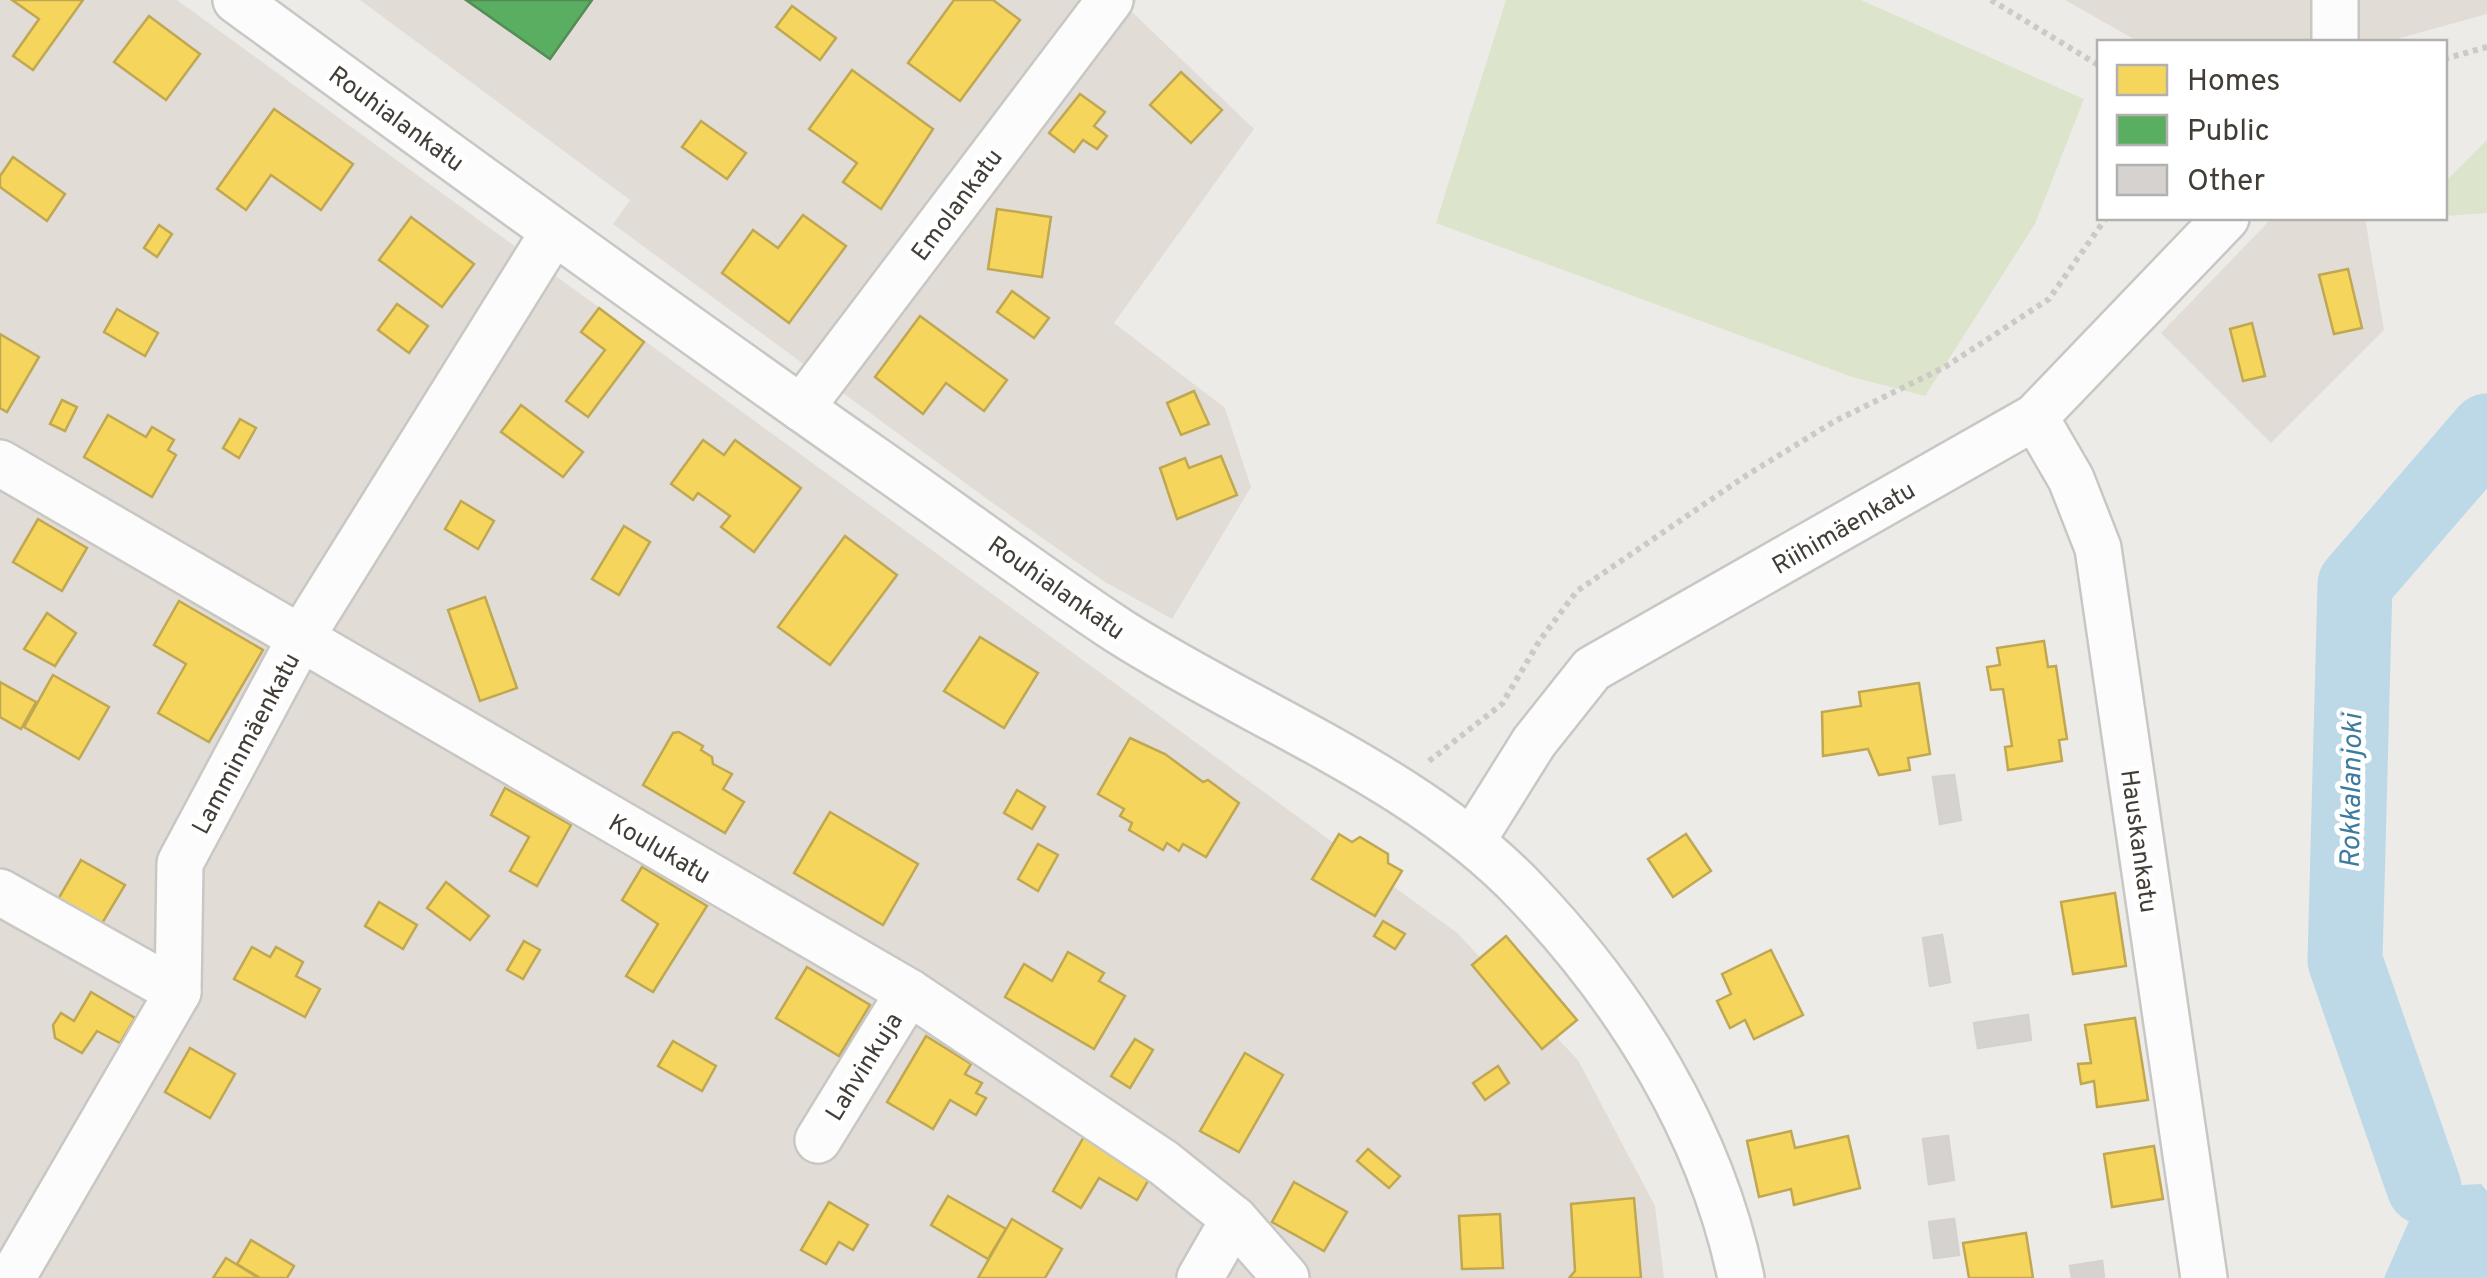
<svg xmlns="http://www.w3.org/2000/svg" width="2487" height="1278" font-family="Overpass,sans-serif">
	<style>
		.residential { fill: #e1ddd6 }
		.green { fill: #dce5cb }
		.water { fill: #bdd9e7 }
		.homes { fill: #f6d55c; stroke: #c0a751; stroke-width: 2.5 }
		.public { fill: #5aae61; stroke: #538c54; stroke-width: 2.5 }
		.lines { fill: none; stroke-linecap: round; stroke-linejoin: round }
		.river { stroke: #bdd9e7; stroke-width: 75 }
		.building { fill: #d5d2cf; stroke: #d5d2ce; stroke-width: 2.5 }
		.minor-casing { stroke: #c9c7c4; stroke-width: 50 }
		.path { stroke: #cbcac6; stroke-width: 6; stroke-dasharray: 5 5; stroke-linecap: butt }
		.minor { stroke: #fcfcfc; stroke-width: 45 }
		.labels { text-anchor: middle; stroke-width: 10; stroke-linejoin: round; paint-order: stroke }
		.street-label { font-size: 25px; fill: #423d36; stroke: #fff }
		.water-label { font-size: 28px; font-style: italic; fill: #3d7ca0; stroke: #fff }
	</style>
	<rect width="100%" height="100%" fill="#edebe8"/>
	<g class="residential">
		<polygon points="0,0 177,0 1456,932 1578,1060 1655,1206 1664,1278 0,1278"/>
		<polygon points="360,0 1137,0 1130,10 1254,129 1114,323 1225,408 1251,487 1172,619 1105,582 987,499 613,224 630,200"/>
		<polygon points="2065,0 2487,0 2487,14 2386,42 2139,42"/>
		<polygon points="2272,218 2365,218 2384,330 2271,443 2161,333"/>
	</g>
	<g class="green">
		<polygon points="1506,0 1861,0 2084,99 2035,224 1925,396 1852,377 1436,223"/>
		<polygon points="2487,140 2487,213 2445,216 2445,182"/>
	</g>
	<polygon class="water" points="2481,1184 2487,1191 2487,1278 2384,1278 2424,1187"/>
	<g class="homes">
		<polygon points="12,0 83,0 33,70 13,56 39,19"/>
		<polygon points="954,0 993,0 1020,20 960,101 908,63"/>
		<polygon points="792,6 836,38 820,60 776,27"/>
		<polygon points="149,16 200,54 166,100 114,62"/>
		<polygon points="852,70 933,129 881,209 843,182 857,163 809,129"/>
		<polygon points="1181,72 1222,110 1191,143 1150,105"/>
		<polygon points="1080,94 1105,112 1094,126 1107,136 1097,149 1083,140 1074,152 1049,133"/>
		<polygon points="274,109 353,164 321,210 271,175 246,210 217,189"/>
		<polygon points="701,121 746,153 727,179 682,147"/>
		<polygon points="13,157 65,194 47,221 0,187 0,176"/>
		<polygon points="997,209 1051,217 1042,277 988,269"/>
		<polygon points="803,215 846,246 789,323 722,273 753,230 778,248"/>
		<polygon points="411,217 474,264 442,307 379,260"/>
		<polygon points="159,225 172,234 157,257 144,248"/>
		<polygon points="2348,269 2362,328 2334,334 2319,275"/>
		<polygon points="1012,291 1049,318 1034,338 997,312"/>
		<polygon points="397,304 428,326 409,353 378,330"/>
		<polygon points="599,308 644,342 588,417 566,401 605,350 581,332"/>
		<polygon points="117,309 158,333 145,356 104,332"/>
		<polygon points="920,316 1007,380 984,411 946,383 923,414 875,377"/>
		<polygon points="2252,323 2265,376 2243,381 2230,329"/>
		<polygon points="0,334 39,357 7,412 0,408"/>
		<polygon points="1194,391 1209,424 1181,435 1167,403"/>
		<polygon points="62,400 77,407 65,431 50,424"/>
		<polygon points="521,405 583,452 563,477 501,432"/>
		<polygon points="108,415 146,437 152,427 174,440 168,450 176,455 152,497 84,457"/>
		<polygon points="240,419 256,428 239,458 223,448"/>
		<polygon points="703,440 724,455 735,440 801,488 754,552 721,527 730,516 698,493 693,500 671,484"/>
		<polygon points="1221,456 1237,495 1177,519 1160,468 1185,458 1189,468"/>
		<polygon points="461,501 494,521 478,549 445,529"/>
		<polygon points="38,519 87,548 62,591 13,562"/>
		<polygon points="624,526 650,542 619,595 592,579"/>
		<polygon points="845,536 897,575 830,665 778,627"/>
		<polygon points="485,597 517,688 480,701 448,610"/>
		<polygon points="179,601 263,650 209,742 158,713 186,664 154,645"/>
		<polygon points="47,613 76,633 55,666 24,649"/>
		<polygon points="980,637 1038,673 1004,728 944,691"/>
		<polygon points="2044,641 2048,667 2056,666 2062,706 2067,739 2059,740 2062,761 2008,770 2005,747 2012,746 2003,689 1991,690 1987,667 2000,665 1997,648"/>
		<polygon points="53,675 109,707 79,759 24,727"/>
		<polygon points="0,682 36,702 21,729 0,717"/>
		<polygon points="1919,683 1930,754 1908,758 1910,770 1879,775 1868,749 1823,756 1822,712 1861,706 1859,692"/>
		<polygon points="679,732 703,746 701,750 712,757 713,764 732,774 723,789 744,802 725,833 643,785 673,733"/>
		<polygon points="1130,738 1165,754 1203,782 1208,780 1239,803 1206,857 1183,844 1179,851 1167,843 1163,850 1129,830 1132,823 1120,816 1124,809 1098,794"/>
		<polygon points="505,788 571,825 537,886 510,871 529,837 491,815"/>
		<polygon points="1017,790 1045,807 1032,829 1004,813"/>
		<polygon points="830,812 918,864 883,925 794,873"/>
		<polygon points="1339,834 1352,842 1360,837 1388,854 1388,863 1402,871 1375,916 1312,879"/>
		<polygon points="1686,834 1711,871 1673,897 1648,859"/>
		<polygon points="1038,844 1058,855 1038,891 1018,879"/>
		<polygon points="81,860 125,885 101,925 57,901"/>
		<polygon points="642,867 707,906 653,992 626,976 658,924 622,900"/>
		<polygon points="446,882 489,916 470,940 427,908"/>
		<polygon points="2115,893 2126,966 2073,974 2061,902"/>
		<polygon points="379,902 417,925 403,949 365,926"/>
		<polygon points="1383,921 1405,934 1395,949 1374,936"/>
		<polygon points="1506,936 1577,1020 1542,1049 1472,965"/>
		<polygon points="524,941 540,950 523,979 507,970"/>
		<polygon points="252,947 270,957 276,947 303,962 296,976 320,989 305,1017 234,979"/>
		<polygon points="1771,950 1803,1015 1754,1039 1745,1020 1730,1028 1717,1001 1731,994 1722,974"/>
		<polygon points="1068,952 1104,973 1099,981 1125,996 1094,1049 1005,997 1024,964 1052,981"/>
		<polygon points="807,967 870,1005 839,1056 776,1018"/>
		<polygon points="91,992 135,1018 120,1043 97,1031 82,1053 55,1038 53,1025 61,1013 74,1021"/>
		<polygon points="2135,1018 2148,1100 2097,1107 2094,1081 2081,1084 2078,1064 2091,1063 2085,1025"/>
		<polygon points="926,1036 971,1064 965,1074 982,1083 976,1093 986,1098 976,1115 950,1100 933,1129 887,1102"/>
		<polygon points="1135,1039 1153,1050 1130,1088 1111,1076"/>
		<polygon points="673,1041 716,1066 702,1091 658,1066"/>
		<polygon points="190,1048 235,1074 210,1118 165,1092"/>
		<polygon points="1245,1053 1283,1075 1239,1152 1200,1131"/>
		<polygon points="1498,1066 1509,1083 1485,1100 1473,1083"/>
		<polygon points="1791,1131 1795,1148 1848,1136 1860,1188 1794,1205 1791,1189 1759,1197 1747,1141"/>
		<polygon points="1086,1133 1153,1172 1137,1200 1099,1178 1081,1208 1053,1191"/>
		<polygon points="2154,1146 2163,1199 2112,1207 2104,1154"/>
		<polygon points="1368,1149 1400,1176 1389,1188 1357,1161"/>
		<polygon points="1294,1182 1347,1212 1324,1251 1272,1222"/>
		<polygon points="948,1196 1006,1229 988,1259 931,1225"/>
		<polygon points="1634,1198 1641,1278 1569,1278 1575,1271 1571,1204"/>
		<polygon points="829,1202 868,1225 853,1250 839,1242 826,1264 801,1250"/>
		<polygon points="1500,1214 1503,1268 1462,1269 1459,1216"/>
		<polygon points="1012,1219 1062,1249 1045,1278 978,1278"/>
		<polygon points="2026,1233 2033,1278 1969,1278 1963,1243"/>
		<polygon points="251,1240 294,1266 287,1278 260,1278 237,1264"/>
		<polygon points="226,1258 259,1278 213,1278"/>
	</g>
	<polygon class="public" points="466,0 592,0 550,59"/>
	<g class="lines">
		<polyline class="river" points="2424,1187 2345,961 2355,584 2487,431"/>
	</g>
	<g class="building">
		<polygon points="1954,775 1961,820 1940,824 1933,777"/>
		<polygon points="1942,935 1950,982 1930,986 1923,938"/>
		<polygon points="2028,1015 2031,1040 1978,1048 1974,1023"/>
		<polygon points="1948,1136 1954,1180 1929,1184 1923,1139"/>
		<polygon points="1954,1219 1959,1255 1934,1258 1929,1222"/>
		<polygon points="2102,1261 2104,1278 2072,1278 2070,1266"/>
	</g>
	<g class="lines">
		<defs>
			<g id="minor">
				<path d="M236,0c213,156 426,311 642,462 80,56 159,115 241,169 133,85 299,146 408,262 101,106 184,240 214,385"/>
				<polyline points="2335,0 2335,42"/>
				<polyline points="801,408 1110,0"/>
				<polyline points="2035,417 2071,479 2098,548 2204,1278"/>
				<polyline points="0,463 909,992 1164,1163 1234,1219 1286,1278"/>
				<polyline points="1472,841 1534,742 1592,669 2035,417 2226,218"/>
				<polyline points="0,892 178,992"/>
				<polyline points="818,1140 909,992"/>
				<polyline points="12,1278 178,992 180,863 300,639 553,233"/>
				<polyline points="1200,1278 1234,1219"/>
			</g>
		</defs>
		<use href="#minor" class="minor-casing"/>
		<g class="path">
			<polyline points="1991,0 2100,66"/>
			<polyline points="2444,59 2487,47"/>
			<polyline points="1429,761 1502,704 1540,640 1577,591 1747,475 1835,421 1945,367 2049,299 2106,218"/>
		</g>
		<use href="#minor" class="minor"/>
	</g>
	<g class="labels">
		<g class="street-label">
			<text transform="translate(397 118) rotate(36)" y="9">Rouhialankatu</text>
			<text transform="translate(956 204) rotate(-53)" y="9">Emolankatu</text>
			<text transform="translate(1843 527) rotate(-30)" y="9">Riihimäenkatu</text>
			<text transform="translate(1057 587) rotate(35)" y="9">Rouhialankatu</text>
			<text transform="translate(245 743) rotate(-62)" y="9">Lamminmäenkatu</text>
			<text transform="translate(2140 841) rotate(82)" y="9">Hauskankatu</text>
			<text transform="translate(660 848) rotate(30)" y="9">Koulukatu</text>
			<text transform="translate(863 1066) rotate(-58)" y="9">Lahvinkuja</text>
		</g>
		<g class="water-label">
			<text transform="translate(2350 791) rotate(-89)" y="10">Rokkalanjoki</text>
		</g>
	</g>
	<rect x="2097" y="40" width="350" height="180" fill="#ffffff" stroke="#b3b1af" stroke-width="2.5"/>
	<rect x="2117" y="65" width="50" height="30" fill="#f6d55c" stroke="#b3b1af" stroke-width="2.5"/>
	<text x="2187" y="90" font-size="30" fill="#423d36">Homes</text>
	<rect x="2117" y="115" width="50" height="30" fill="#5aae61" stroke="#b3b1af" stroke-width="2.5"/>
	<text x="2187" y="140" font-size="30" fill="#423d36">Public</text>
	<rect x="2117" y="165" width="50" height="30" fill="#d5d2cf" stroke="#b3b1af" stroke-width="2.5"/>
	<text x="2187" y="190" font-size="30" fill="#423d36">Other</text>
</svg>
